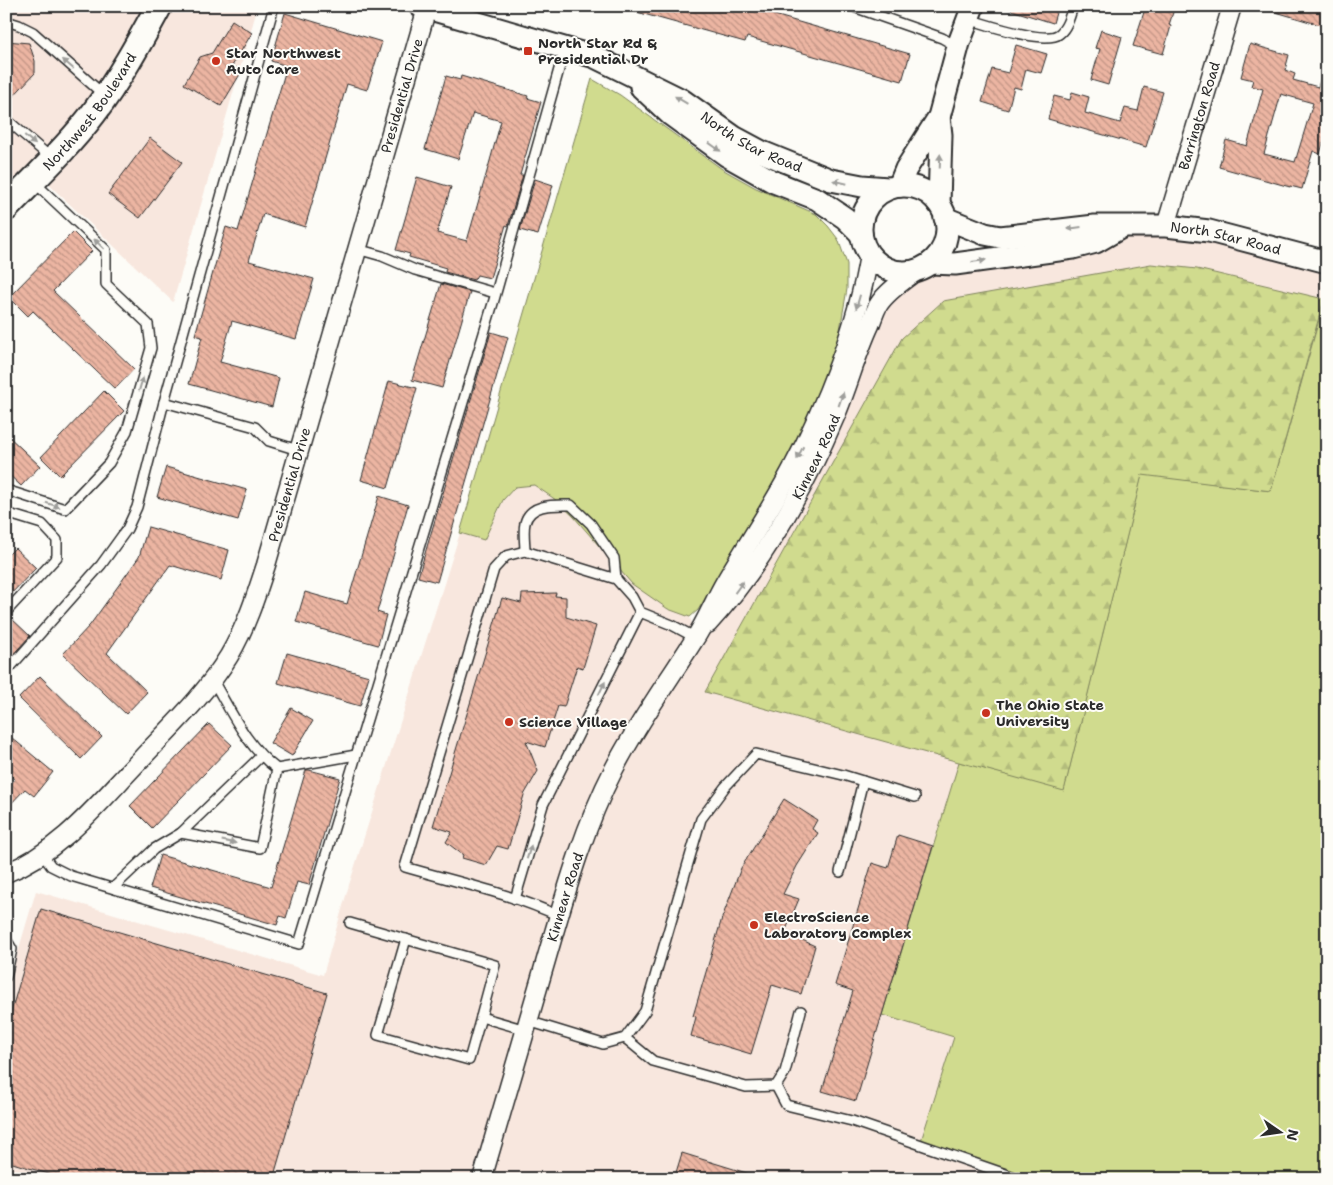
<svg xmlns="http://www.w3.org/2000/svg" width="1333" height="1185" font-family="'Shantell Sans',sans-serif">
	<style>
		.built { fill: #f8e7de }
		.grass { fill: #d0db8e; stroke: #7e835c }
		.forest { fill: url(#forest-firs); stroke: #7e835c }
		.building { fill: url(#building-back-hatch); stroke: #2b2b2b; fill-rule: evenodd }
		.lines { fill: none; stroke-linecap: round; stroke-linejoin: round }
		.service-casing { stroke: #2b2b2b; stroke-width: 12 }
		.minor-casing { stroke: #2b2b2b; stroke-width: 21 }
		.tertiary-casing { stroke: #2b2b2b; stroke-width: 25 }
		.secondary-casing { stroke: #2b2b2b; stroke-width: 29 }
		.service { stroke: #fdfcf7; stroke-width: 9 }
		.minor { stroke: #fdfcf7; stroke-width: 18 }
		.tertiary { stroke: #fdfcf7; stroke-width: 21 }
		.secondary { stroke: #fdfcf7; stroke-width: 25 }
		.oneway { fill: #9e9e9b }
		.poi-dot { fill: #c8321e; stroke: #fdfcf7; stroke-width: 2 }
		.labels { text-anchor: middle; stroke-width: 4; stroke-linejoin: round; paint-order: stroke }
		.poi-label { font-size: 14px; font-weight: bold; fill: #2b2b2b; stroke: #fdfcf7; text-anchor: start }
		.street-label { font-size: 14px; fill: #2b2b2b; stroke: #fdfcf7 }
	</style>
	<defs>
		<pattern id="forest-firs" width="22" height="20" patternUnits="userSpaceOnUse" patternTransform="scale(1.25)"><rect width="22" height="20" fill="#d0db8e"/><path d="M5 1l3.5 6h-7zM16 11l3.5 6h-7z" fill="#b3bc7b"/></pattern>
		<pattern id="building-back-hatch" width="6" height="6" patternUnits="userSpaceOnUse" patternTransform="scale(1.25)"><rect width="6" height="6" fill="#ecb5a2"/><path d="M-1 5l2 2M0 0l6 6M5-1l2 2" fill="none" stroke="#bf9384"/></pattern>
	</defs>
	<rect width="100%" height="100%" fill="#fdfcf7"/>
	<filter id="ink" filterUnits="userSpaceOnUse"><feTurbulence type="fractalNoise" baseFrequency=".02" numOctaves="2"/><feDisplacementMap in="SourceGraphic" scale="10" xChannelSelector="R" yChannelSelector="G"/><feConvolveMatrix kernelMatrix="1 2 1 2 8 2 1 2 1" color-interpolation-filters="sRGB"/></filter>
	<g filter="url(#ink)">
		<g class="built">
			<polygon points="6,6 258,6 173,302 42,178 6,213"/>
			<polygon points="1123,227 1327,262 1327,1179 6,1179 6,992 36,891 323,975 349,885 460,533 484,540 503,500 515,487 534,485 556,500 574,517 668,609 690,617 696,637 766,550 879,303 919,269"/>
		</g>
		<g class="grass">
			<polygon points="592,79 620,95 722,169 756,188 816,214 828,226 838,239 847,264 847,289 837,347 805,428 776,486 698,610 690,617 668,609 632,584 574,517 556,500 534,485 515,487 503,500 484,540 460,533"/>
			<polygon points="1327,291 1327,1179 1020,1179 920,1144 954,1037 882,1015 959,762 1064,790 1142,474 1271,491"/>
		</g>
		<polygon class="forest" points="1151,264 1197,269 1324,299 1271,491 1142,475 1064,791 705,692 902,338 943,301"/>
		<g class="building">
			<polygon points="634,6 743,6 910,54 902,81 747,37 745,42 633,11"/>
			<polygon points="1012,6 1058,6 1053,23 1011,10"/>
			<polygon points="1146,6 1175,6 1169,25 1171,26 1163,54 1133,46"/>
			<polygon points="1270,6 1327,6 1327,27 1269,10"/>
			<polygon points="285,13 382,42 367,90 347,84 305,227 263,214 249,261 314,279 296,339 232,321 220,362 279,378 272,407 189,384 202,337 195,335 226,227 238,231 287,66 271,61"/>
			<polygon points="232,20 252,33 232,66 242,71 221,106 184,84 200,57 212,53"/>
			<polygon points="1101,30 1122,37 1108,85 1091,80 1100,49 1095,48"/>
			<polygon points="6,41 29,43 35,61 35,73 6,104"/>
			<path d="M1250,44l39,11 -4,15 10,4 -2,6 25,7 5,-17h4v59l-7,25 -7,-3 -11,38 -12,-3v1l-71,-20 7,-27 21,6 16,-57 -12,-3 2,-6 -12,-3zM1281,94l32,9 -18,59 -31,-8z"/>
			<polygon points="1016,45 1047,54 1041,73 1026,69 1021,89 1014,87 1008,110 982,102 992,69 1008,73"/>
			<polygon points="446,76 460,80 461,76 528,96 527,98 541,102 520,175 523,175 508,226 506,225 490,278 477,275 474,280 445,272 446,268 409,257 410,254 396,250 417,177 451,187 437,233 467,241 488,168 501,121 473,113 458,159 425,149"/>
			<polygon points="1144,87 1163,92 1146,147 1048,119 1054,96 1070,100 1072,92 1089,97 1085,113 1120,123 1125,108 1138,111"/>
			<polygon points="150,138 182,162 140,218 108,194"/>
			<polygon points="535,179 553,185 538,235 520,230"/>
			<polygon points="73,232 92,251 53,291 134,369 115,389 33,311 28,316 9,297"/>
			<polygon points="441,284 470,292 442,388 412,380"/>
			<polygon points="491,332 508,337 437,582 418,577"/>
			<polygon points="389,381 417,388 388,488 361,480"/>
			<polygon points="104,391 124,411 60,476 41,457"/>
			<polygon points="6,434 40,466 21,486 6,472"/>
			<polygon points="166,467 247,490 238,520 157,497"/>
			<polygon points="379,496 408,505 377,612 386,615 378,645 296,622 305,592 347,604"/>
			<polygon points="148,527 229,550 221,580 170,565 107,653 147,692 126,714 63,654 90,625 139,557"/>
			<polygon points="15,548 36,568 6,599 6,557"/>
			<polygon points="556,593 555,596 566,597 566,617 596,626 583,668 577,666 564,707 558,706 545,747 526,741 538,771 524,795 508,849 497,846 486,865 462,858 463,855 446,842 452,832 433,826 502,598 521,603 522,594"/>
			<polygon points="10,617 30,636 6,662 6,618"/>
			<polygon points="287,653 369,676 360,706 278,683"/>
			<polygon points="40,676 102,737 81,759 19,698"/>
			<polygon points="291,708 313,721 292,756 270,743"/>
			<polygon points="209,724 232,745 152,828 130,806"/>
			<polygon points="6,733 53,772 34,796 25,789 6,809 6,790 15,779 6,772"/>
			<polygon points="306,770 309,770 340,778 309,885 297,882 286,918 280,916 277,925 150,888 160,855 271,887"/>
			<polygon points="784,799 817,820 812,829 818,833 797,866 783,894 799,899 785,932 815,946 801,994 772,985 751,1054 691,1036 696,1017 693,1016 722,918 741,868"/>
			<polygon points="898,835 933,846 856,1101 822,1091 853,991 835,985 872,863 888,868"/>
			<polygon points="41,909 327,993 273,1179 65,1179 6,1161 6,1029"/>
			<polygon points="682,1153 753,1175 752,1179 674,1179"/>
		</g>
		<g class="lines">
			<defs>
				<g id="service">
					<polyline points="851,6 942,38 958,47"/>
					<path d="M968,19c18,5 77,26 91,15 8,-6 11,-18 14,-28"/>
					<polyline points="6,21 19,25 33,32 105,96"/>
					<polyline points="6,119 51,158"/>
					<polyline points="357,249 382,256 415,270 495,293"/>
					<polyline points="164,402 255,427 269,441 298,450"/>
					<polyline points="6,490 65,509 109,463 127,431 151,348 148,324 106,284 106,250 33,181"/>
					<polyline points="6,513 42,524 57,540 57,557 6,612"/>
					<path d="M525,551c0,-8 -2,-20 0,-28 5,-20 30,-18 46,-18l20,19 23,34 2,21"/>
					<polyline points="6,672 101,565 127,529 137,507 164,402 274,6"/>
					<path d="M212,679c19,32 34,67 65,90l79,-14"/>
					<polyline points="181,833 260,848 277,769"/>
					<polyline points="43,855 51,866 71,876 299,944 494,300 565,48"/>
					<polyline points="840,872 863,781"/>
					<polyline points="113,888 154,849 181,833 261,756"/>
					<polyline points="515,899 543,805 640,612"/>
					<path d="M559,916c-49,-23 -103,-34 -154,-49l89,-298 12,-13 19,-5 91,28 16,18 8,15 32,13 24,13"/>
					<polyline points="350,923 495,965 481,1017 526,1030"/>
					<polyline points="6,939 12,949 6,977"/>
					<polyline points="406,939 378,1035 469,1060 481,1017"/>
					<polyline points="528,1021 603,1044 625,1038 645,1011 701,819 725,787 756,754 843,775 915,797"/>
					<polyline points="625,1038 653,1061 746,1087 776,1086 785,1072 801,1011"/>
					<polyline points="776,1086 786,1105 852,1121 1020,1179"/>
				</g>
				<g id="minor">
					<path id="s1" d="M1166,226l66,-220"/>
					<path id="s2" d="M708,624c55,-60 95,-132 127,-207 13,-30 21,-62 35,-92 3,-7 5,-15 9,-21 9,-14 27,-25 40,-35"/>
					<path id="s3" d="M6,873c56,-22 94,-72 135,-114 31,-33 64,-64 88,-103 17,-29 27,-60 37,-91l161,-557"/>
					<path id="s4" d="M482,1179c21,-73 43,-146 64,-219 19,-65 37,-131 68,-191 23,-45 53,-86 80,-129 12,-18 20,-39 31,-58 22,-38 47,-75 67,-113 33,-62 66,-145 77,-214"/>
				</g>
				<g id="tertiary">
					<path id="s5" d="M420,6l175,51 87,43 52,37 28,15 69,28 31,6 26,2"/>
					<polyline points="641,87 671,115 726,155 774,182 817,199 845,218 861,234"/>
					<polyline points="939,117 941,135 939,204"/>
					<polyline points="899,186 906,169 939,117 959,43 973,6"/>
					<circle cx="904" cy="229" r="43"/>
					<path id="s6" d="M945,218l40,16 15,3 95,-11h71l43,5 118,31"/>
					<polyline points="931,263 955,264 1073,248 1096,242 1122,227"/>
				</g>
				<g id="secondary">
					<path id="s7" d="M6,208c30,-31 61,-60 87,-94 25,-33 46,-71 66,-108"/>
				</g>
			</defs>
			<use href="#service" class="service-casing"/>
			<use href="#minor" class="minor-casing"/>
			<use href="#tertiary" class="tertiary-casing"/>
			<use href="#secondary" class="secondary-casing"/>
			<use href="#service" class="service"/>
			<use href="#minor" class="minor"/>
			<use href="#tertiary" class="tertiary"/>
			<use href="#secondary" class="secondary"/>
		</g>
		<defs><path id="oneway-solid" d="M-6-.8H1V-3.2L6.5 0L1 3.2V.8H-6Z" transform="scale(1.25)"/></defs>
		<g class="oneway">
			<use href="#oneway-solid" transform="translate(68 64) rotate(-139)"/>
			<use href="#oneway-solid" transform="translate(681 100) rotate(-149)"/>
			<use href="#oneway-solid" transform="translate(30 140) rotate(41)"/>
			<use href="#oneway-solid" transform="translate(715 147) rotate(36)"/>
			<use href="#oneway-solid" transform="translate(940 161) rotate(-88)"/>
			<use href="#oneway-solid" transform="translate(840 182) rotate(-167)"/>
			<use href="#oneway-solid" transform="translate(1074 228) rotate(173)"/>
			<use href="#oneway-solid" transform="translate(99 244) rotate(-136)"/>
			<use href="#oneway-solid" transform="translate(979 261) rotate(-8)"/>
			<use href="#oneway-solid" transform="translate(858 302) rotate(106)"/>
			<use href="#oneway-solid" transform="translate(141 384) rotate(-74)"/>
			<use href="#oneway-solid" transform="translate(841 399) rotate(-71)"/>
			<use href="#oneway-solid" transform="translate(800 453) rotate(116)"/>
			<use href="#oneway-solid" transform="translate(53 505) rotate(18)"/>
			<use href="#oneway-solid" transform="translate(739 587) rotate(-54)"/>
			<use href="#oneway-solid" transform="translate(602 688) rotate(-64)"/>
			<use href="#oneway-solid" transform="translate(229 842) rotate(11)"/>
			<use href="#oneway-solid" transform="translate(529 852) rotate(-73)"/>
		</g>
	</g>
	<g class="poi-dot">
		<rect x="523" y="46" width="10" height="10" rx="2.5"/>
		<circle cx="216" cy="61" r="5"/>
		<circle cx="986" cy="713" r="5"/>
		<circle cx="509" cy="722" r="5"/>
		<circle cx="754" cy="925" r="5"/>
	</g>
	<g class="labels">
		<g class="poi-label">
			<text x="538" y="48">North Star Rd &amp;<tspan x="538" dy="16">Presidential Dr</tspan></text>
			<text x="226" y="58">Star Northwest<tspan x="226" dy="16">Auto Care</tspan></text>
			<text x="996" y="710">The Ohio State<tspan x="996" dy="16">University</tspan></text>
			<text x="519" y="727">Science Village</text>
			<text x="764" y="922">ElectroScience<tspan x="764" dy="16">Laboratory Complex</tspan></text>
		</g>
		<g class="street-label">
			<text dy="5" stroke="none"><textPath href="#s3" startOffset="901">Presidential Drive</textPath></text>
			<text dy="5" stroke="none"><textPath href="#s7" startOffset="128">Northwest Boulevard</textPath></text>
			<text dy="5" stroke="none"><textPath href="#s1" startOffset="115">Barrington Road</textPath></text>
			<text dy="5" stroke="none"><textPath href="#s5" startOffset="361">North Star Road</textPath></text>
			<text dy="5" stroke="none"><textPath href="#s6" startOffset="286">North Star Road</textPath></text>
			<text dy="5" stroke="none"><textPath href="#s2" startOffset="200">Kinnear Road</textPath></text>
			<text dy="5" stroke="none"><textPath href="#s3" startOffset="496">Presidential Drive</textPath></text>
			<text dy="5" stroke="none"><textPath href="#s4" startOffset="294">Kinnear Road</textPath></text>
		</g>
	</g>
	<rect width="1333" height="1185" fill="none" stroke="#fdfcf7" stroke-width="25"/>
	<rect x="12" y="12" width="1308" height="1160" fill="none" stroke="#2b2b2b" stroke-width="2" filter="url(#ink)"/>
	<g transform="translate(1280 1132) rotate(103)" stroke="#fdfcf7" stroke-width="4" paint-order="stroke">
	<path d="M0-4L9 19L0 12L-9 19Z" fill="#2b2b2b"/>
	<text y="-8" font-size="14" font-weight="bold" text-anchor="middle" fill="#2b2b2b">N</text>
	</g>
</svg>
